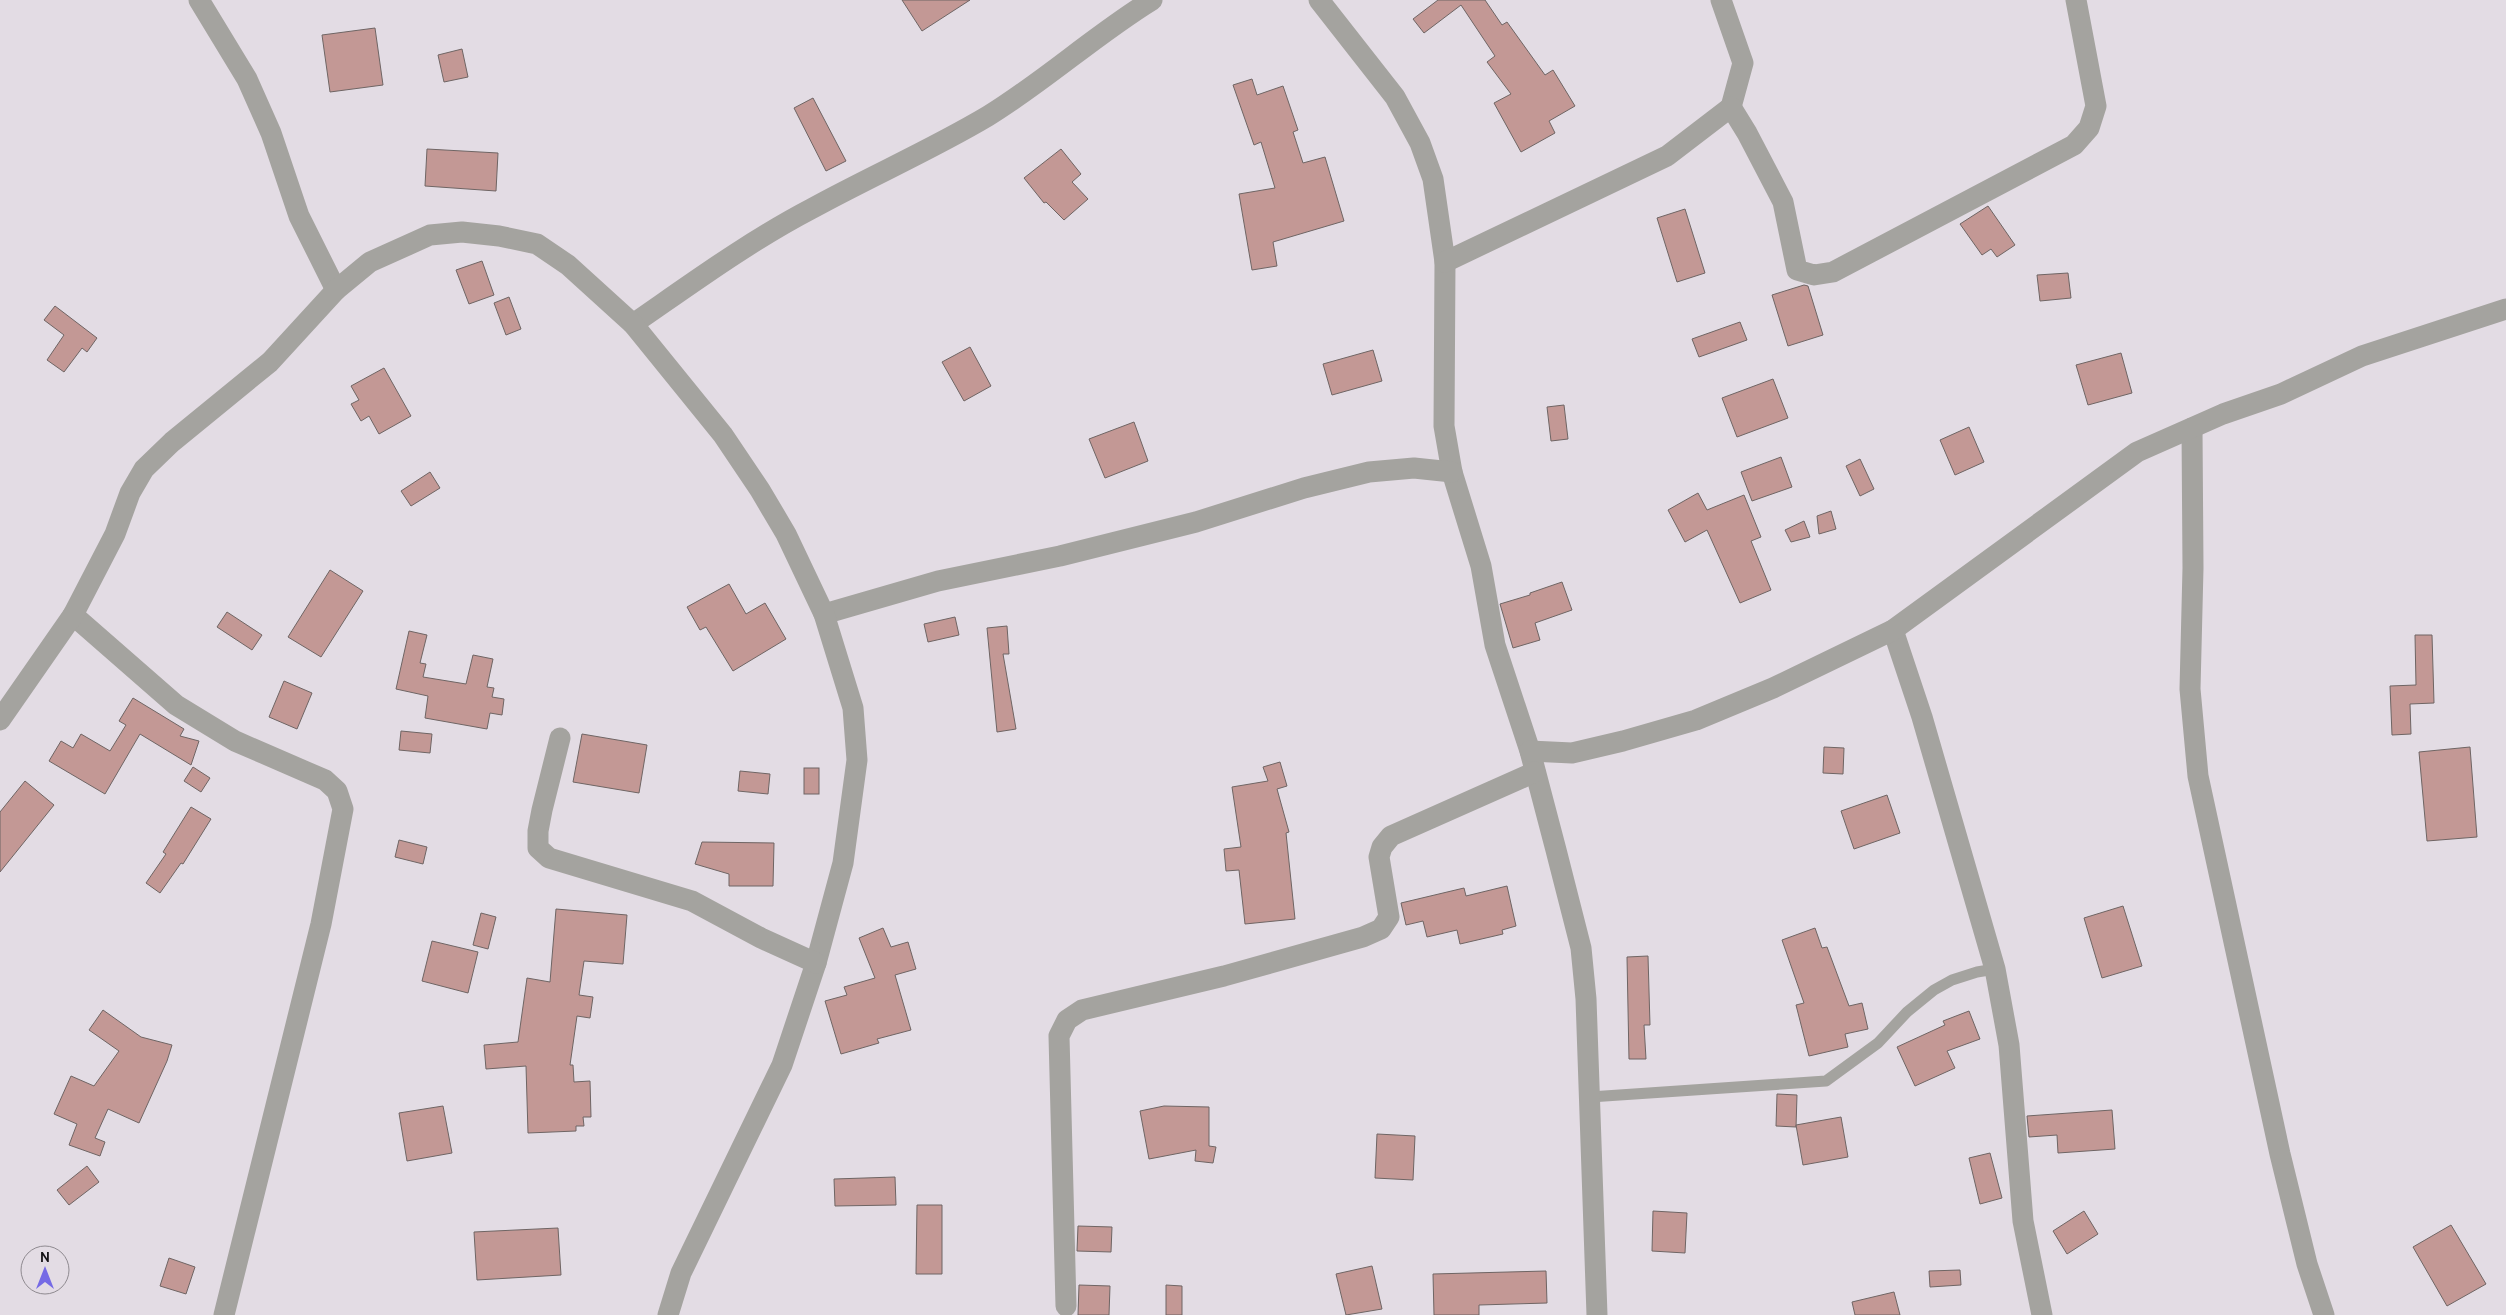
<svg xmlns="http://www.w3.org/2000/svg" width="2506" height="1315" font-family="Cabin,sans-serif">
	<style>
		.building { fill: #c39895; stroke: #6f6564 }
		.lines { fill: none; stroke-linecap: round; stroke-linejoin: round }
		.lane { stroke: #a4a39f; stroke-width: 11 }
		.street { stroke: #a4a39f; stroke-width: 21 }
	</style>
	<rect width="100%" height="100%" fill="#e3dce4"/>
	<g class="building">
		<polygon points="902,0 970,0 922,31"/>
		<polygon points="1438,0 1485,0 1502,25 1507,22 1545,75 1553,70 1575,106 1549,121 1555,133 1521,152 1494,103 1511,94 1487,62 1495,56 1461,5 1424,33 1413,19"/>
		<polygon points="375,28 383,85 330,92 322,35"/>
		<polygon points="462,49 468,77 444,82 438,55"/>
		<polygon points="1252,79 1257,95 1283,86 1298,130 1293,132 1303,163 1325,157 1344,221 1273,242 1277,266 1252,270 1239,194 1275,188 1261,142 1254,145 1233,85"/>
		<polygon points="813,98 846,161 826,171 794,108"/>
		<polygon points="427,149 498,153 496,191 425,186"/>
		<polygon points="1061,149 1081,174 1072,182 1088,199 1064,220 1046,202 1044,203 1024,178"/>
		<polygon points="1988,206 2015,245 1997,257 1991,249 1982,255 1960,224"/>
		<polygon points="1685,209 1705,273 1677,282 1657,218"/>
		<polygon points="482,261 494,295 469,304 456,270"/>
		<polygon points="2068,273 2071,298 2040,301 2037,275"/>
		<polygon points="1804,285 1808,286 1823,335 1788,346 1772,295"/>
		<polygon points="509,297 521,329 506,335 494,303"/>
		<polygon points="55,306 97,338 87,352 82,348 64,372 47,360 64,335 44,320"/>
		<polygon points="1740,322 1747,340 1699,357 1692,339"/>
		<polygon points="970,347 991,386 964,401 942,362"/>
		<polygon points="1373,350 1382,381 1332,395 1323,364"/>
		<polygon points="2121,353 2132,393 2088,405 2076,365"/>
		<polygon points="384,368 411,416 379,434 369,416 361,421 351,404 359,400 351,386"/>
		<polygon points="1773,379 1788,418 1737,437 1722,398"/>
		<polygon points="1564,405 1568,439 1551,441 1547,407"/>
		<polygon points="1134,422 1148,461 1105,478 1089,439"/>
		<polygon points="1969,427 1984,462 1955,475 1940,440"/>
		<polygon points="1781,457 1792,487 1752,501 1741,472"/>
		<polygon points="1860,459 1874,489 1860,496 1846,466"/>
		<polygon points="430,472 440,488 411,506 401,491"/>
		<polygon points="1698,493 1707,510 1744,495 1761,537 1751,541 1771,590 1740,603 1707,530 1685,542 1668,510"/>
		<polygon points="1831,511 1836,529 1819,534 1817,516"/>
		<polygon points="1804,521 1810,537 1791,542 1785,530"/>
		<polygon points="330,570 363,591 321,657 288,637"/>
		<polygon points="1562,582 1572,610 1535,623 1540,640 1513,648 1500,604 1530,595 1530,593"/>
		<polygon points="729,584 746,614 765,603 786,639 733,671 706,627 700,630 687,607"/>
		<polygon points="227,612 262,635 252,650 217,627"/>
		<polygon points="955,617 959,635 928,642 924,624"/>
		<polygon points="1007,626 1009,654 1003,654 1016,729 997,732 987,628"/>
		<polygon points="409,631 427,635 420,663 426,664 423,677 466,684 473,655 493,659 487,687 494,688 492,697 504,699 502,715 490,713 487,729 425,718 428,696 396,689"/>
		<polygon points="2415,635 2432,635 2434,703 2410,704 2411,734 2392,735 2390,686 2416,685"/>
		<polygon points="284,681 312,693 297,729 269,717"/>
		<polygon points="133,698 184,729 180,736 199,741 191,765 140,734 105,794 49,761 61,741 73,748 81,734 110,751 126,725 119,721"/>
		<polygon points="401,731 432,734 430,753 399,750"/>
		<polygon points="582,734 647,745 639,793 573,782"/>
		<polygon points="1824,747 1844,748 1843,774 1823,773"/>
		<polygon points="2470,747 2477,837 2427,841 2419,752"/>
		<polygon points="1280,762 1287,786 1277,789 1289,832 1286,833 1295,919 1245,924 1239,870 1226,871 1224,849 1241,847 1232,787 1268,781 1263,767"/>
		<polygon points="193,767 210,778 201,792 184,781"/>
		<rect x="804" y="768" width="15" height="26"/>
		<polygon points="740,771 770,774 768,794 738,791"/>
		<polygon points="25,781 54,805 0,872 0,812"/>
		<polygon points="1887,795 1900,833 1854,849 1841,811"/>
		<polygon points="191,807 211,819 183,864 181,863 160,893 146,883 166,854 163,852"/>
		<polygon points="399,840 427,847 423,864 395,857"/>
		<polygon points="702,842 774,843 773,886 729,886 729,874 695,864"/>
		<polygon points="1507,886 1516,926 1502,930 1503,934 1460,944 1457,930 1427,937 1423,921 1406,925 1401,903 1464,888 1466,896"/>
		<polygon points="2123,906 2142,966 2102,978 2084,918"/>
		<polygon points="556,909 627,915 623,964 584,961 579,995 593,997 590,1018 577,1016 570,1065 573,1065 574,1082 590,1081 591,1117 583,1117 584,1126 576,1126 576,1131 528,1133 526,1066 486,1069 484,1045 518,1042 527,978 550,982"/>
		<polygon points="481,913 496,917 488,949 473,945"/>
		<polygon points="883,928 891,947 908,942 916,969 895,975 911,1030 877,1039 879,1043 841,1054 825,1001 847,995 844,987 875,978 859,938"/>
		<polygon points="1815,928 1822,948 1827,947 1849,1006 1862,1003 1868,1029 1845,1034 1848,1047 1809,1056 1796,1005 1804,1003 1782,940"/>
		<polygon points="432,941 478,952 468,993 422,981"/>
		<polygon points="1648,956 1650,1025 1644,1025 1646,1059 1629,1059 1627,957"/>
		<polygon points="103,1010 141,1037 172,1045 167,1061 139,1123 108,1109 95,1138 105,1142 100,1156 69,1145 77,1124 54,1114 71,1076 94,1086 119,1051 89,1030"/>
		<polygon points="1969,1011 1980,1039 1947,1051 1955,1068 1915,1086 1897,1047 1945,1025 1943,1021"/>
		<polygon points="1777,1094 1797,1095 1796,1127 1776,1126"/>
		<polygon points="443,1106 452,1153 407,1161 399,1113"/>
		<polygon points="1164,1106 1209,1107 1209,1146 1216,1147 1213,1163 1195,1161 1196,1150 1149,1159 1140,1111"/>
		<polygon points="2112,1110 2115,1149 2058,1153 2057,1135 2029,1137 2027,1116"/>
		<polygon points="1841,1117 1848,1157 1803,1165 1796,1125"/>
		<polygon points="1377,1134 1415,1136 1413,1180 1375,1178"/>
		<polygon points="1990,1153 2002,1198 1980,1204 1969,1158"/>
		<polygon points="87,1166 99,1182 69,1205 57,1190"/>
		<polygon points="895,1177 896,1205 835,1206 834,1179"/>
		<polygon points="917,1205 942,1205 942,1274 916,1274"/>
		<polygon points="1653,1211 1687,1213 1685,1253 1652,1251"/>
		<polygon points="2084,1211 2098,1234 2067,1254 2053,1231"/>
		<polygon points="2451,1225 2486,1284 2447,1306 2413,1247"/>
		<polygon points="1078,1226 1112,1227 1111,1252 1077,1251"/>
		<polygon points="558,1228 561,1275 477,1280 474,1232"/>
		<polygon points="169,1258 195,1267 186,1294 160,1286"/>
		<polygon points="1372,1266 1382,1309 1346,1315 1336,1274"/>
		<polygon points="1960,1270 1961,1285 1930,1287 1929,1271"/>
		<polygon points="1546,1271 1547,1303 1479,1305 1479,1315 1434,1315 1433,1274"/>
		<polygon points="1079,1285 1110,1286 1109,1315 1078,1315"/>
		<polygon points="1166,1285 1182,1286 1182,1315 1166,1315"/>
		<polygon points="1894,1292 1900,1315 1855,1315 1852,1302"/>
	</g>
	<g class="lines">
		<polyline class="lane" points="1590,1097 1826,1081 1878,1043 1907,1012 1934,990 1952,980 1977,972 1995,969"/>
		<g class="street">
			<polyline points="199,0 247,79 271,133 299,216 336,290"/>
			<polyline points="1319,0 1395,97 1420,143 1433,179 1445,262 1444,426 1452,472 1481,566 1495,645 1530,751 1556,850 1581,948 1586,999 1597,1315"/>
			<polyline points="1721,0 1743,63 1731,107"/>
			<polyline points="1445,262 1667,156 1731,107 1747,133 1783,202 1797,270 1814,275 1833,272 2074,145 2089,128 2096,106 2076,0"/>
			<path d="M633,324c58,-40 115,-82 178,-115 58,-32 120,-59 177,-93 57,-35 107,-81 164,-116"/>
			<polyline points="2192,428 2193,568 2190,689 2198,776 2280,1154 2307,1264 2324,1315"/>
			<polyline points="824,614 938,581 1060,556 1196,522 1304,488 1369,472 1414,468 1452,472"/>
			<polyline points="73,615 176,705 235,741 325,780 337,791 343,809 321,924 224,1315"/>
			<polyline points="1893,630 1922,717 1995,969 2009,1045 2023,1221 2042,1315"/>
			<polyline points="0,720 73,615 115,534 130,493 144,469 172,442 270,362 336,290 370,262 430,235 462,232 499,236 537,244 568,265 633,324 723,435 760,490 786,534 824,614 853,708 857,760 843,863 816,963 782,1065 681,1273 668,1315"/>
			<polyline points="560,738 542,810 538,831 538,848 549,858 692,901 761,938 816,963"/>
			<polyline points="1530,751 1572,753 1623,741 1696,720 1773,688 1893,630 2137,452 2223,414 2281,394 2362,356 2506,309"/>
			<polyline points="1066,1306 1059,1036 1067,1020 1082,1010 1224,976 1363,937 1381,929 1389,917 1379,857 1382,847 1391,836 1535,772"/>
		</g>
	</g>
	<g transform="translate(45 1270)"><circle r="24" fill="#e3dce4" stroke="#8f8a90"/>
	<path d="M0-4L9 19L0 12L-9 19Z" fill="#756ae5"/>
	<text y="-8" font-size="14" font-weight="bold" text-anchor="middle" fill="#121013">N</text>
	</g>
</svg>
